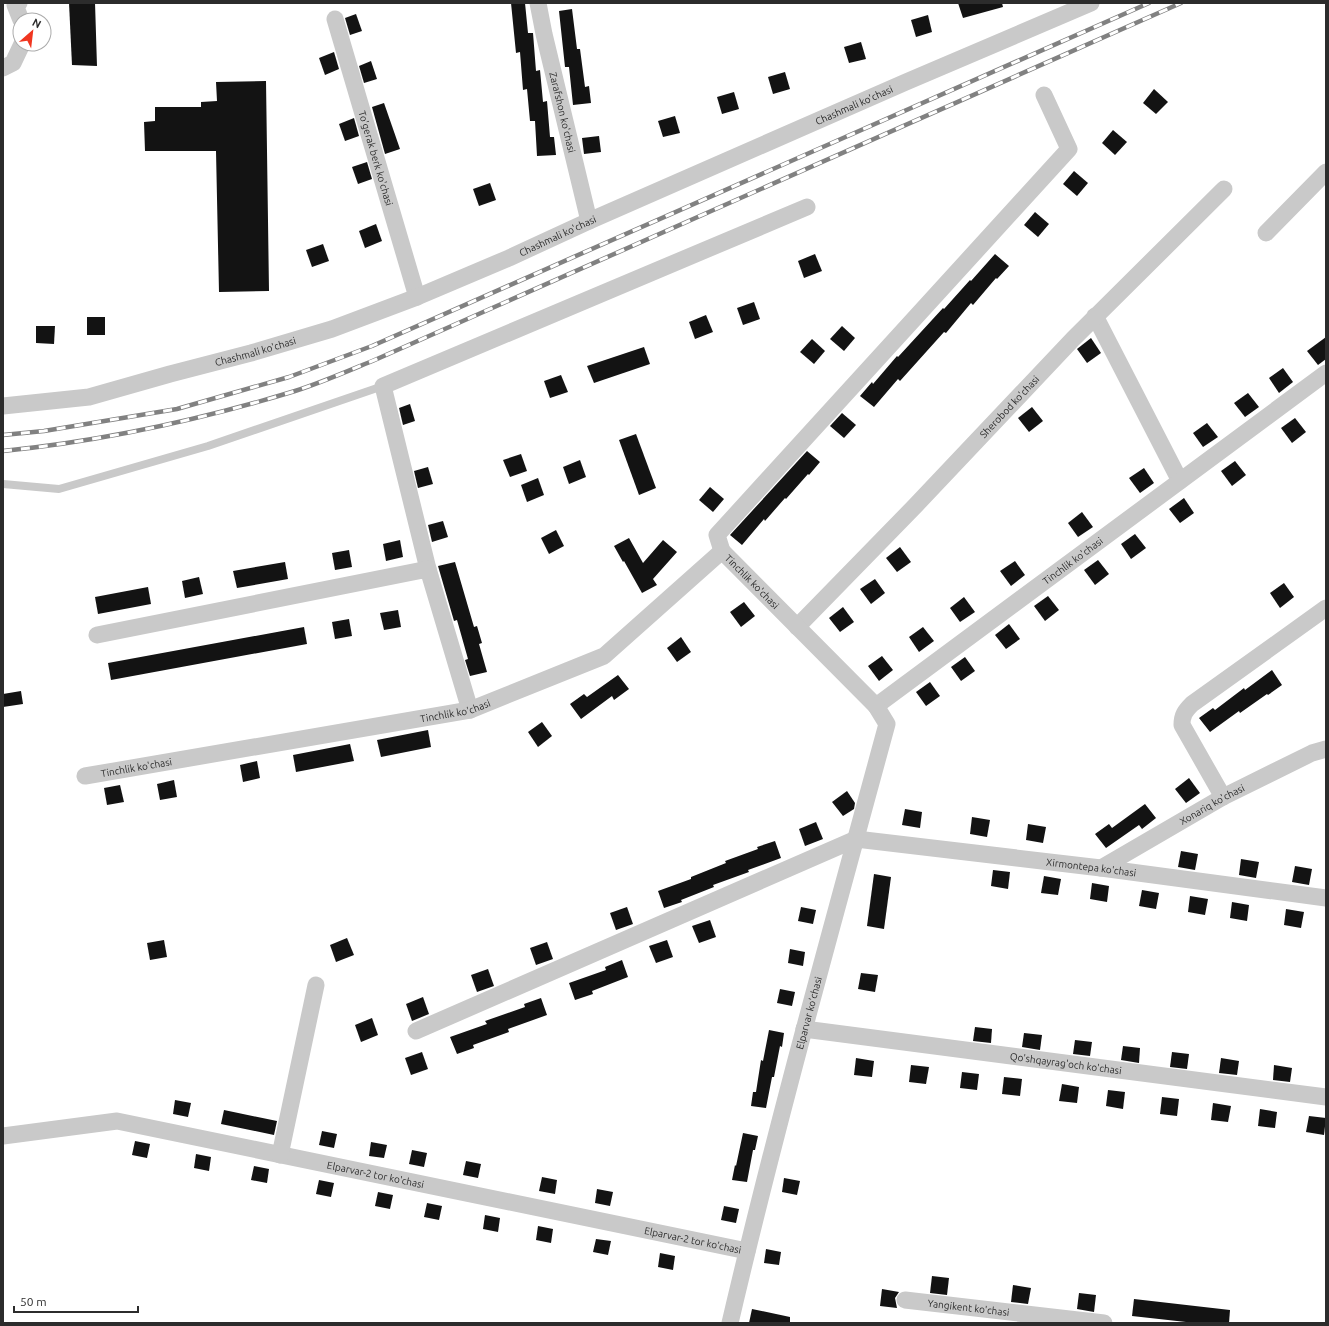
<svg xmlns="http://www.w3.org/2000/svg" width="1329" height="1326" font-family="Ubuntu,sans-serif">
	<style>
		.building { fill: #131313 }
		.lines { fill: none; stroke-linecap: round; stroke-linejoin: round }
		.lane { stroke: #c9c9c9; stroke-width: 8 }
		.street { stroke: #c9c9c9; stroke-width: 17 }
		.rail-casing { stroke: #818181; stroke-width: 4.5 }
		.rail { stroke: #fff; stroke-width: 3; stroke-dasharray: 9; stroke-linecap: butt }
		.labels { text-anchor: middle; stroke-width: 4; stroke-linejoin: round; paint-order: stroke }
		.street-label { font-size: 10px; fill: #2c2c2c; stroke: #fff }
	</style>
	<rect width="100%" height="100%" fill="#fff"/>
	<g class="building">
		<polygon points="69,3 95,3 97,66 72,65"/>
		<polygon points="511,3 525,3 528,33 533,33 536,71 540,70 543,102 547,101 550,137 554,137 556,155 537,156 535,121 530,121 527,89 523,90 520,52 516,53"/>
		<polygon points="958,3 1002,3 1003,7 963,18"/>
		<polygon points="572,9 577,49 580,49 585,87 589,86 591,103 573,105 569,67 565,67 559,11"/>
		<polygon points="356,14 362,31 350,35 345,18"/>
		<polygon points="928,15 932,32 916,37 911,20"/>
		<polygon points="861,42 866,59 849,63 844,47"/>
		<polygon points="334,52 339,69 325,75 319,58"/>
		<polygon points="371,61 377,79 364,83 359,66"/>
		<polygon points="785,72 790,89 773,94 768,77"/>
		<polygon points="266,81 269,291 219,292 216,151 145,151 144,122 155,121 155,107 201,107 201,102 217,101 216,82"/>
		<polygon points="1154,89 1168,102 1156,114 1143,103"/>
		<polygon points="734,92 739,109 722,114 717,97"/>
		<polygon points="384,103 400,149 385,154 372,107"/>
		<polygon points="675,116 680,133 663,137 658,121"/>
		<polygon points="354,118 359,136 345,141 339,124"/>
		<polygon points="1113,130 1127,142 1115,155 1102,143"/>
		<polygon points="599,136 601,152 584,154 582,138"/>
		<polygon points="367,162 372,179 358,184 352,167"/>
		<polygon points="1074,171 1088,183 1077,196 1063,184"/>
		<polygon points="490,183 496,200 479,206 473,189"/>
		<polygon points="1035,212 1049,224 1038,237 1024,225"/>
		<polygon points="376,224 382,241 365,248 359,231"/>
		<polygon points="323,244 329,261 312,267 306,250"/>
		<polygon points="815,254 822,271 804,278 798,261"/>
		<polygon points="995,254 1009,266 997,279 996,278 973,305 971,303 946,333 944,332 900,381 898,379 874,407 860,396 872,382 873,384 897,356 898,357 943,308 944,309 970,280 971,281"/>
		<polygon points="754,302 760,319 743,325 737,308"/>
		<polygon points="706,315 713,332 695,339 689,322"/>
		<rect x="87" y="317" width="18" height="18"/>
		<polygon points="36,326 55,326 54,344 36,343"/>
		<polygon points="842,326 855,338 844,351 830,339"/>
		<polygon points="1326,337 1326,359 1318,365 1307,351"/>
		<polygon points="1091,338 1101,353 1087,363 1077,349"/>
		<polygon points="812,339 825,351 814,364 800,352"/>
		<polygon points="644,347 650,364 594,383 587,366"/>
		<polygon points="1283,368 1293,382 1279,393 1269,378"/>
		<polygon points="561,375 568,392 550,398 544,381"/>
		<polygon points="1248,393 1259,407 1245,417 1234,403"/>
		<polygon points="410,404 415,421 403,425 399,408"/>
		<polygon points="1032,407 1043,421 1029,432 1018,418"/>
		<polygon points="842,413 856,425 844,438 830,426"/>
		<polygon points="1295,418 1306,432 1292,443 1281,428"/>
		<polygon points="1207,423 1218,437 1203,447 1193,433"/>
		<polygon points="636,434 656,488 639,495 619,440"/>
		<polygon points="807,451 820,462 809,475 808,474 786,499 785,498 765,521 764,519 742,545 730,535"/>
		<polygon points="521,454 527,471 510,477 503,460"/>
		<polygon points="580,460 586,477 569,484 563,467"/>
		<polygon points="1235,461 1246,475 1232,486 1221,471"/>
		<polygon points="428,467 433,484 418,488 414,471"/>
		<polygon points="1144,468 1154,483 1140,493 1129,478"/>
		<polygon points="538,478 544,495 527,502 521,485"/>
		<polygon points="710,487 724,499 713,512 699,500"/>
		<polygon points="1184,498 1194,513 1180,523 1169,509"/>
		<polygon points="1082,512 1093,527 1078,537 1068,523"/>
		<polygon points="443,521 448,537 432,542 428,525"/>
		<polygon points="556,530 564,546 549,554 541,538"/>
		<polygon points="1135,534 1146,548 1131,559 1121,544"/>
		<polygon points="629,538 643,563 663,540 677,552 653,579 657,585 642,593 624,561 623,562 614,546"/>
		<polygon points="400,540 403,557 386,561 383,544"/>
		<polygon points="900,547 911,562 897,572 886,558"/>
		<polygon points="349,550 352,567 335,570 332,553"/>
		<polygon points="1098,560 1109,574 1095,585 1084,570"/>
		<polygon points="1015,561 1025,575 1011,586 1000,571"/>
		<polygon points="285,562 288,579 237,588 233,571"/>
		<polygon points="455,562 474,627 477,626 482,643 479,644 487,672 470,676 465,660 468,659 457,620 454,621 438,566"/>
		<polygon points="199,577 203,594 185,598 182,581"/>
		<polygon points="875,579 885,593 871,604 860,589"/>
		<polygon points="1284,583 1294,597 1280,608 1270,593"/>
		<polygon points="148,587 151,604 98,614 95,597"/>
		<polygon points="1048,596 1059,610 1045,621 1034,606"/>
		<polygon points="964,597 975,612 960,622 950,608"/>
		<polygon points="744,602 755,616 741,627 730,612"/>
		<polygon points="843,607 854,622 840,632 829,618"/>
		<polygon points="398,610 401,627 384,630 380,613"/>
		<polygon points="349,619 352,636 335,639 332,622"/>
		<polygon points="1009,624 1020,639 1006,649 995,635"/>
		<polygon points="304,627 307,644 111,680 108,663"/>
		<polygon points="923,627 934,641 919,652 909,637"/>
		<polygon points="681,637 691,652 677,662 667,648"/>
		<polygon points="882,656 893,670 879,681 868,666"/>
		<polygon points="965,657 975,671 961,681 951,667"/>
		<polygon points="1272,670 1282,685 1268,695 1267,694 1240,713 1239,711 1210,732 1199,718 1213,708 1215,710 1244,688 1245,690"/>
		<polygon points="618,675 629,689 614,700 612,696 581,719 570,704 584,694 587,697"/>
		<polygon points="930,682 940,696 926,706 916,692"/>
		<polygon points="21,691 23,704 3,707 3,694"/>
		<polygon points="542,722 552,736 538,747 528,732"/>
		<polygon points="428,730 431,747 381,757 377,740"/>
		<polygon points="350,744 354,761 296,772 293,755"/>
		<polygon points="257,761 260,778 243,782 240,765"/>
		<polygon points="1189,778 1200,793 1186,803 1175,789"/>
		<polygon points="174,780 177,797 160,800 157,784"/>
		<polygon points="120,785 124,802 107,805 104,788"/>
		<polygon points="847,791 855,803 854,809 843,816 832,802"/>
		<polygon points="1145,804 1156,818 1142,829 1139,825 1106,848 1095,834 1109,824 1112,828"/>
		<polygon points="905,809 922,812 920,828 902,825"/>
		<polygon points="972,817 990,820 987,837 970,834"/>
		<polygon points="816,822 823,839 805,846 799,829"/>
		<polygon points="1028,824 1046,827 1043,843 1026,840"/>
		<polygon points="775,841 781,858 748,870 749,872 713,885 714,887 681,900 682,902 664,908 658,891 691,879 691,877 726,863 725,861 758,849 757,847"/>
		<polygon points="1181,851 1198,854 1195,870 1178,867"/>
		<polygon points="1241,859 1259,862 1256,878 1239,875"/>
		<polygon points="1295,866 1312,869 1309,885 1292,882"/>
		<polygon points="993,870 1010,872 1008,889 991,886"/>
		<polygon points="874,874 891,877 884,929 867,926"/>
		<polygon points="1044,876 1061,879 1058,895 1041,893"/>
		<polygon points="1092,883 1109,886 1107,902 1090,899"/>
		<polygon points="1142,890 1159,893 1156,909 1139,906"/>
		<polygon points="1190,896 1208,899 1205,915 1188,912"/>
		<polygon points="1232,902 1249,905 1247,921 1230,918"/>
		<polygon points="627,907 633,924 616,930 610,913"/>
		<polygon points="801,907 816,910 813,924 798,921"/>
		<polygon points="1286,909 1304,912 1301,928 1284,925"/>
		<polygon points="710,920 716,937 699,943 692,926"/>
		<polygon points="347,938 354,955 336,962 330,945"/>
		<polygon points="164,940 167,957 150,960 147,943"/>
		<polygon points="667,940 673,957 656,963 649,946"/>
		<polygon points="547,942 553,959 536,965 530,948"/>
		<polygon points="790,949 805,952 803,966 788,963"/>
		<polygon points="622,960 628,977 592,991 593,994 575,1000 569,983 606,970 605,967"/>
		<polygon points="488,969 494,986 477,992 471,975"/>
		<polygon points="861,973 878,975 875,992 858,989"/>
		<polygon points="780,989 795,992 792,1006 777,1003"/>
		<polygon points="423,997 429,1014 412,1021 406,1004"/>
		<polygon points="541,998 547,1015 508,1029 509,1032 473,1045 474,1048 457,1054 450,1037 487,1024 485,1021 525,1007 524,1004"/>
		<polygon points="372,1018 378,1035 361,1042 355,1025"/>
		<polygon points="975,1027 992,1029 991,1043 973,1041"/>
		<polygon points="769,1030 784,1033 782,1047 780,1046 774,1077 772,1077 766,1108 751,1106 753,1092 756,1092 761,1060 763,1061"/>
		<polygon points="1024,1033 1042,1035 1040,1050 1022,1047"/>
		<polygon points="1075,1040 1092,1042 1090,1056 1073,1054"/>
		<polygon points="1123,1046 1140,1048 1139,1063 1121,1060"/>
		<polygon points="422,1052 428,1069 411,1075 405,1058"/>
		<polygon points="1172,1052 1189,1054 1187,1069 1170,1067"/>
		<polygon points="856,1058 874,1061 872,1077 854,1075"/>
		<polygon points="1221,1058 1239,1061 1237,1075 1219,1073"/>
		<polygon points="911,1065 929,1067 926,1084 909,1082"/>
		<polygon points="1274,1065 1292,1068 1290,1082 1273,1080"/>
		<polygon points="962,1072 979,1074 977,1090 960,1088"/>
		<polygon points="1004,1077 1022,1079 1020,1096 1002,1094"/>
		<polygon points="1062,1084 1079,1087 1077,1103 1059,1101"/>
		<polygon points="1108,1090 1125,1092 1123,1109 1106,1106"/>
		<polygon points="1162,1097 1179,1099 1177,1116 1160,1114"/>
		<polygon points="175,1100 191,1103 188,1117 173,1114"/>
		<polygon points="1213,1103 1231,1106 1228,1122 1211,1120"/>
		<polygon points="1260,1109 1277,1112 1275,1128 1258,1126"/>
		<polygon points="224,1110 277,1121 274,1135 221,1124"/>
		<polygon points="1309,1116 1326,1118 1324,1135 1306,1132"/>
		<polygon points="322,1131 337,1134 334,1148 319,1145"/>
		<polygon points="743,1133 758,1136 755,1150 753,1150 747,1182 732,1180 735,1165 736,1166"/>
		<polygon points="135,1141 150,1144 147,1158 132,1155"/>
		<polygon points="371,1142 387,1145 384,1158 369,1156"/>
		<polygon points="412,1150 427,1153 424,1167 409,1164"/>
		<polygon points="196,1154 211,1157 209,1171 194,1168"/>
		<polygon points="466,1161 481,1164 478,1178 463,1175"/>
		<polygon points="254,1166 269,1169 267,1183 251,1180"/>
		<polygon points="542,1177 557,1180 555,1194 539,1191"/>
		<polygon points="784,1178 800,1181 797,1195 782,1192"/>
		<polygon points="319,1180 334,1183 331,1197 316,1194"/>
		<polygon points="597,1189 613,1192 610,1206 595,1203"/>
		<polygon points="378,1192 393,1195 390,1209 375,1206"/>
		<polygon points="427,1203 442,1206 439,1220 424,1217"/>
		<polygon points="724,1206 739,1209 736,1223 721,1220"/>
		<polygon points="485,1215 500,1218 498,1232 483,1229"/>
		<polygon points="538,1226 553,1229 551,1243 536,1240"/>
		<polygon points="596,1239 611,1241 608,1255 593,1252"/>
		<polygon points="766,1249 781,1252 779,1265 764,1263"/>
		<polygon points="660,1253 675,1256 673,1270 658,1267"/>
		<polygon points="932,1276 949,1278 947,1295 930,1293"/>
		<polygon points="1013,1285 1031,1288 1028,1304 1011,1302"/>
		<polygon points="882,1289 899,1292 895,1298 897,1308 880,1306"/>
		<polygon points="1079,1293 1096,1295 1094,1312 1077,1309"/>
		<polygon points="1134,1299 1230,1310 1229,1323 1195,1323 1132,1316"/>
		<polygon points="752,1309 790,1317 790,1323 749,1323"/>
	</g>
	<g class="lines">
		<polyline class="lane" points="3,484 59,489 208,446 383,386"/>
		<g class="street">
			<polyline points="19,3 15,5 21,20"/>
			<path id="s1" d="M538,3l6,31 45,187"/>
			<path id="s2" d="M335,19l82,278"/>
			<polyline points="3,68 13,63 22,44"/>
			<polyline points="1266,233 1326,172"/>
			<polyline points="1095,316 1180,481"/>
			<path id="s3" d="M3,406l86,-9 81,-23 81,-21 81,-24 85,-32 92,-39 80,-37 317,-139 185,-79"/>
			<polyline points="722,551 717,535 1069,149 1044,95"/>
			<polyline points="428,569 383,386 807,207"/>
			<path id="s4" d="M797,627l119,-122 157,-166 151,-150"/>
			<polyline points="97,635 428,569 470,710"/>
			<path id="s5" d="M85,776l385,-66 134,-54 118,-105 154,155 450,-333"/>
			<path d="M1223,797l-41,-72c0,-10 3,-14 10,-21l134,-96"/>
			<path id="s6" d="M1101,868l122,-71 89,-44 14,-4"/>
			<path id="s7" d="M804,1029l522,68"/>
			<path id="s8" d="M416,1031l440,-192 245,29 225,30"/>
			<path id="s9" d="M3,1136l114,-15 630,130"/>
			<polyline points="280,1155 316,985"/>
			<path id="s10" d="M905,1300l199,23"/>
			<path id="s11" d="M730,1323c47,-201 103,-400 157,-599l-11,-18"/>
		</g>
		<defs>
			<g id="rail">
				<polyline points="3,435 44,431 177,409 289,377 372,346 1149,3"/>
				<path d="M3,451c99,-10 197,-31 292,-60 28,-9 55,-21 82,-32l804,-356"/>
			</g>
		</defs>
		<use href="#rail" class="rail-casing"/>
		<use href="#rail" class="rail"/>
	</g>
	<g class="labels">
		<g class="street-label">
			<text dy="4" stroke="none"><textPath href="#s3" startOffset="907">Chashmali ko'chasi</textPath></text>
			<text dy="4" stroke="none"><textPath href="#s1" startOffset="112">Zarafshon ko'chasi</textPath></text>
			<text dy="4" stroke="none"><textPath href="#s2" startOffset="145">To'gerak berk ko'chasi</textPath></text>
			<text dy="4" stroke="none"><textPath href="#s3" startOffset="583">Chashmali ko'chasi</textPath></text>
			<text dy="4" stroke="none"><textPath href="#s3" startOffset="259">Chashmali ko'chasi</textPath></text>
			<text dy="4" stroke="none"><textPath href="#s4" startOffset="306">Sherobod ko'chasi</textPath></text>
			<text dy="4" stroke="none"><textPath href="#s5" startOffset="1156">Tinchlik ko'chasi</textPath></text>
			<text dy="4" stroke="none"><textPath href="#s5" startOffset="736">Tinchlik ko'chasi</textPath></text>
			<text dy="4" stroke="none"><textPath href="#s5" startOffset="376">Tinchlik ko'chasi</textPath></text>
			<text dy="4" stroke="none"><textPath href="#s5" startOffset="52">Tinchlik ko'chasi</textPath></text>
			<text dy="4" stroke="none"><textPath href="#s6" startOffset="128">Xonariq ko'chasi</textPath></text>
			<text dy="4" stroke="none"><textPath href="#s8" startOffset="717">Xirmontepa ko'chasi</textPath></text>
			<text dy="4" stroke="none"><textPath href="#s11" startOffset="320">Elparvar ko'chasi</textPath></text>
			<text dy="4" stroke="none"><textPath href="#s7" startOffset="264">Qo'shqayrag'och ko'chasi</textPath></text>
			<text dy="4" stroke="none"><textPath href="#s9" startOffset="379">Elparvar-2 tor ko'chasi</textPath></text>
			<text dy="4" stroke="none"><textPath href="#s9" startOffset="703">Elparvar-2 tor ko'chasi</textPath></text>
			<text dy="4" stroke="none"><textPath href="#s10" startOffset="64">Yangikent ko'chasi</textPath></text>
		</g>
	</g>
	<rect width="1329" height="1326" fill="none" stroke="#2c2c2c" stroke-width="8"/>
	<g transform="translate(32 32) rotate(28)"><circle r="19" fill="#ffffff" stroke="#ababab"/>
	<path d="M0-3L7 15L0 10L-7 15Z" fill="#f03620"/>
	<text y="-6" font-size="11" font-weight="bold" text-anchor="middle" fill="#2c2c2c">N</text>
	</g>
	<path d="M14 1306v6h124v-6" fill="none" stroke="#2c2c2c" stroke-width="2"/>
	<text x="20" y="1306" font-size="12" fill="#2c2c2c" stroke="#ffffff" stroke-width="3" paint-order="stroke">50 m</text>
</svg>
